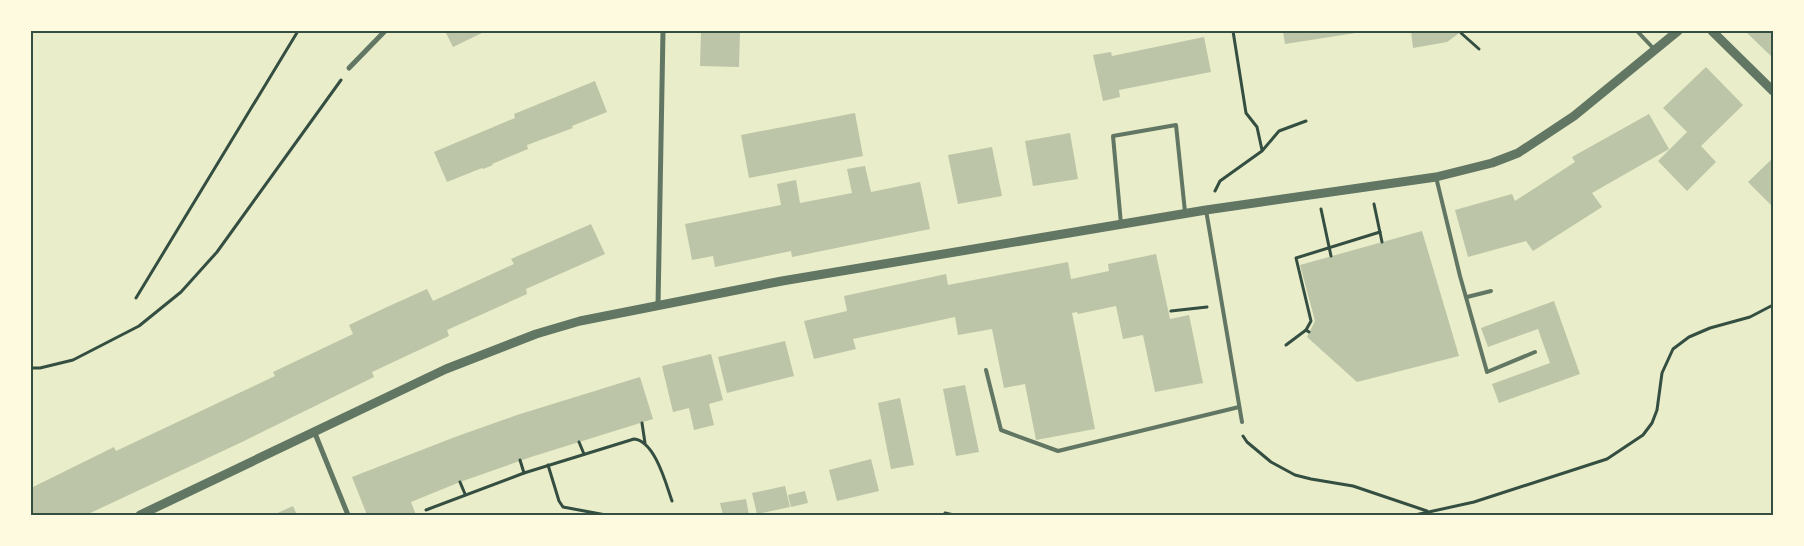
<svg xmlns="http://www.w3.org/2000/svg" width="1804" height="546" font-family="'Work Sans',sans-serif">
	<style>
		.building { fill: #bcc5a7 }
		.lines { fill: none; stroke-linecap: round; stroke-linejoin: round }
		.path { stroke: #344e41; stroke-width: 3 }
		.service { stroke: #617663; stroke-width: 4 }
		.minor { stroke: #617663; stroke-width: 5 }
		.tertiary { stroke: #617663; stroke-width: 9 }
		.neatline { fill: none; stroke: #344e41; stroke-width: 2 }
	</style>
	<rect width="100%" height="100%" fill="#e9edc9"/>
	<g class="building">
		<polygon points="445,31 486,31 453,47"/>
		<polygon points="701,31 740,31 739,67 700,66"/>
		<polygon points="1283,31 1362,31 1362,32 1285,44"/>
		<polygon points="1411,31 1462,31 1447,42 1413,48"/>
		<polygon points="1745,31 1773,31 1773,58"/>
		<polygon points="1204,37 1211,72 1119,90 1120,97 1103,101 1093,55 1111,52 1112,56"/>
		<polygon points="1706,67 1743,105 1701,146 1716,162 1687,191 1658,161 1687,132 1663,108"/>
		<polygon points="595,81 607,112 572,126 573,128 527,145 528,149 492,164 493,165 483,169 482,168 447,182 434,152 515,118 514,114"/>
		<polygon points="855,113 863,156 749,178 741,135"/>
		<polygon points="1649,114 1669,149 1592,193 1602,207 1533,251 1526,241 1468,257 1455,210 1512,194 1515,201 1575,162 1572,157"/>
		<polygon points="1070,133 1078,179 1033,186 1025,141"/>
		<polygon points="992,147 1002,196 958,204 948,155"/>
		<polygon points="1773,158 1773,207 1748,182"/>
		<polygon points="865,166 871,192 920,182 930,229 792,257 791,251 715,267 713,256 692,260 685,224 781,205 777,184 796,180 800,203 852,193 847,169"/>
		<polygon points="591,224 605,254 526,289 527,294 447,330 449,336 372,372 374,377 242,442 86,515 31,515 31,488 114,447 116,451 275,376 273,372 353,334 349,325 387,307 427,289 433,301 514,264 511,259"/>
		<polygon points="1422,231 1459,356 1357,382 1307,337 1315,321 1300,265"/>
		<polygon points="1156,254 1170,319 1189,315 1203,383 1155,392 1143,335 1123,339 1116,306 1078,314 1077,312 1072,313 1095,429 1036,440 1025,384 1004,388 992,329 958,335 955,317 853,339 856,349 814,359 804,321 847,311 844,296 946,274 948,285 1068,262 1071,279 1109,271 1108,264"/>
		<polygon points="1554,301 1580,374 1499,403 1492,384 1550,363 1538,329 1488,347 1481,328"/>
		<polygon points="785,341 794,376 727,393 718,357"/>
		<polygon points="711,354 723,400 709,404 714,425 694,430 689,408 673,412 662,366"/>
		<polygon points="640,377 653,419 531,457 460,482 411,502 416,515 367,515 352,477 455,437 517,415"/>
		<polygon points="965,385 979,452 956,456 943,389"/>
		<polygon points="900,398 914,465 891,469 878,403"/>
		<polygon points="871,459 879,491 837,501 829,470"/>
		<polygon points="785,486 790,507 757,514 752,493"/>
		<polygon points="805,491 808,503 791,507 788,495"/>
		<polygon points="746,499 749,515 723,515 720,503"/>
		<polygon points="293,506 297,515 273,515"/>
	</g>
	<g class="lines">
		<g class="path">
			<polyline points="1233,31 1246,113 1257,127 1262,150"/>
			<polyline points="1461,33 1479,49"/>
			<polyline points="1215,191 1220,181 1262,151 1279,131 1306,121"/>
			<polyline points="1374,204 1382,242"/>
			<polyline points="1321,209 1331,256"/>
			<polyline points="136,298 298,31"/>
			<polyline points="1171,311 1207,307"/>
			<polyline points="1309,332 1306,330 1311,321 1296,258 1380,232"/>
			<polyline points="1286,345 1306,330"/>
			<polyline points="31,368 40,368 73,360 139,326 181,292 217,252 341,80"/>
			<polyline points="642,423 645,443"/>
			<polyline points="1243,436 1247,442 1271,462 1295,475 1311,479 1353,486 1427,511"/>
			<polyline points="579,442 584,454"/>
			<polyline points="520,460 524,473"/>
			<polyline points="548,465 559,501 563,507 606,515"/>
			<polyline points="460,482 465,494"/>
			<path d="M426,510l98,-37 110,-34c21,2 32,45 38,62"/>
			<polyline points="945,513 954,515"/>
			<polyline points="1415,515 1474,502 1607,459 1643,435 1652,423 1657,410 1662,373 1673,349 1689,337 1710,328 1750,317 1773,305"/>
		</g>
		<g class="service">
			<polyline points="1637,31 1654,49"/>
			<polyline points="1436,177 1460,276 1487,372 1535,352"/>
			<polyline points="1206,210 1242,422"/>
			<polyline points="1121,224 1113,136 1176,125 1185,212"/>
			<polyline points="1467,297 1491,291"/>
			<polyline points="986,370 1001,430 1058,451 1239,407"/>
		</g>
		<g class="minor">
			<polyline points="349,68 385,31"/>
			<polyline points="658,306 663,31"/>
			<polyline points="314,431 348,515"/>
		</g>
		<g class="tertiary">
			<polyline points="1712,31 1773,91"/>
			<polyline points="140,515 446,369 536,334 580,321 782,281 1206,210 1436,177 1492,163 1518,153 1574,116 1678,31"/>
		</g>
	</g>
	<rect width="1804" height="546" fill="none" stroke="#fefae0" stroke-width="65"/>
	<rect x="32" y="32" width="1740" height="482" class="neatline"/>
</svg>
